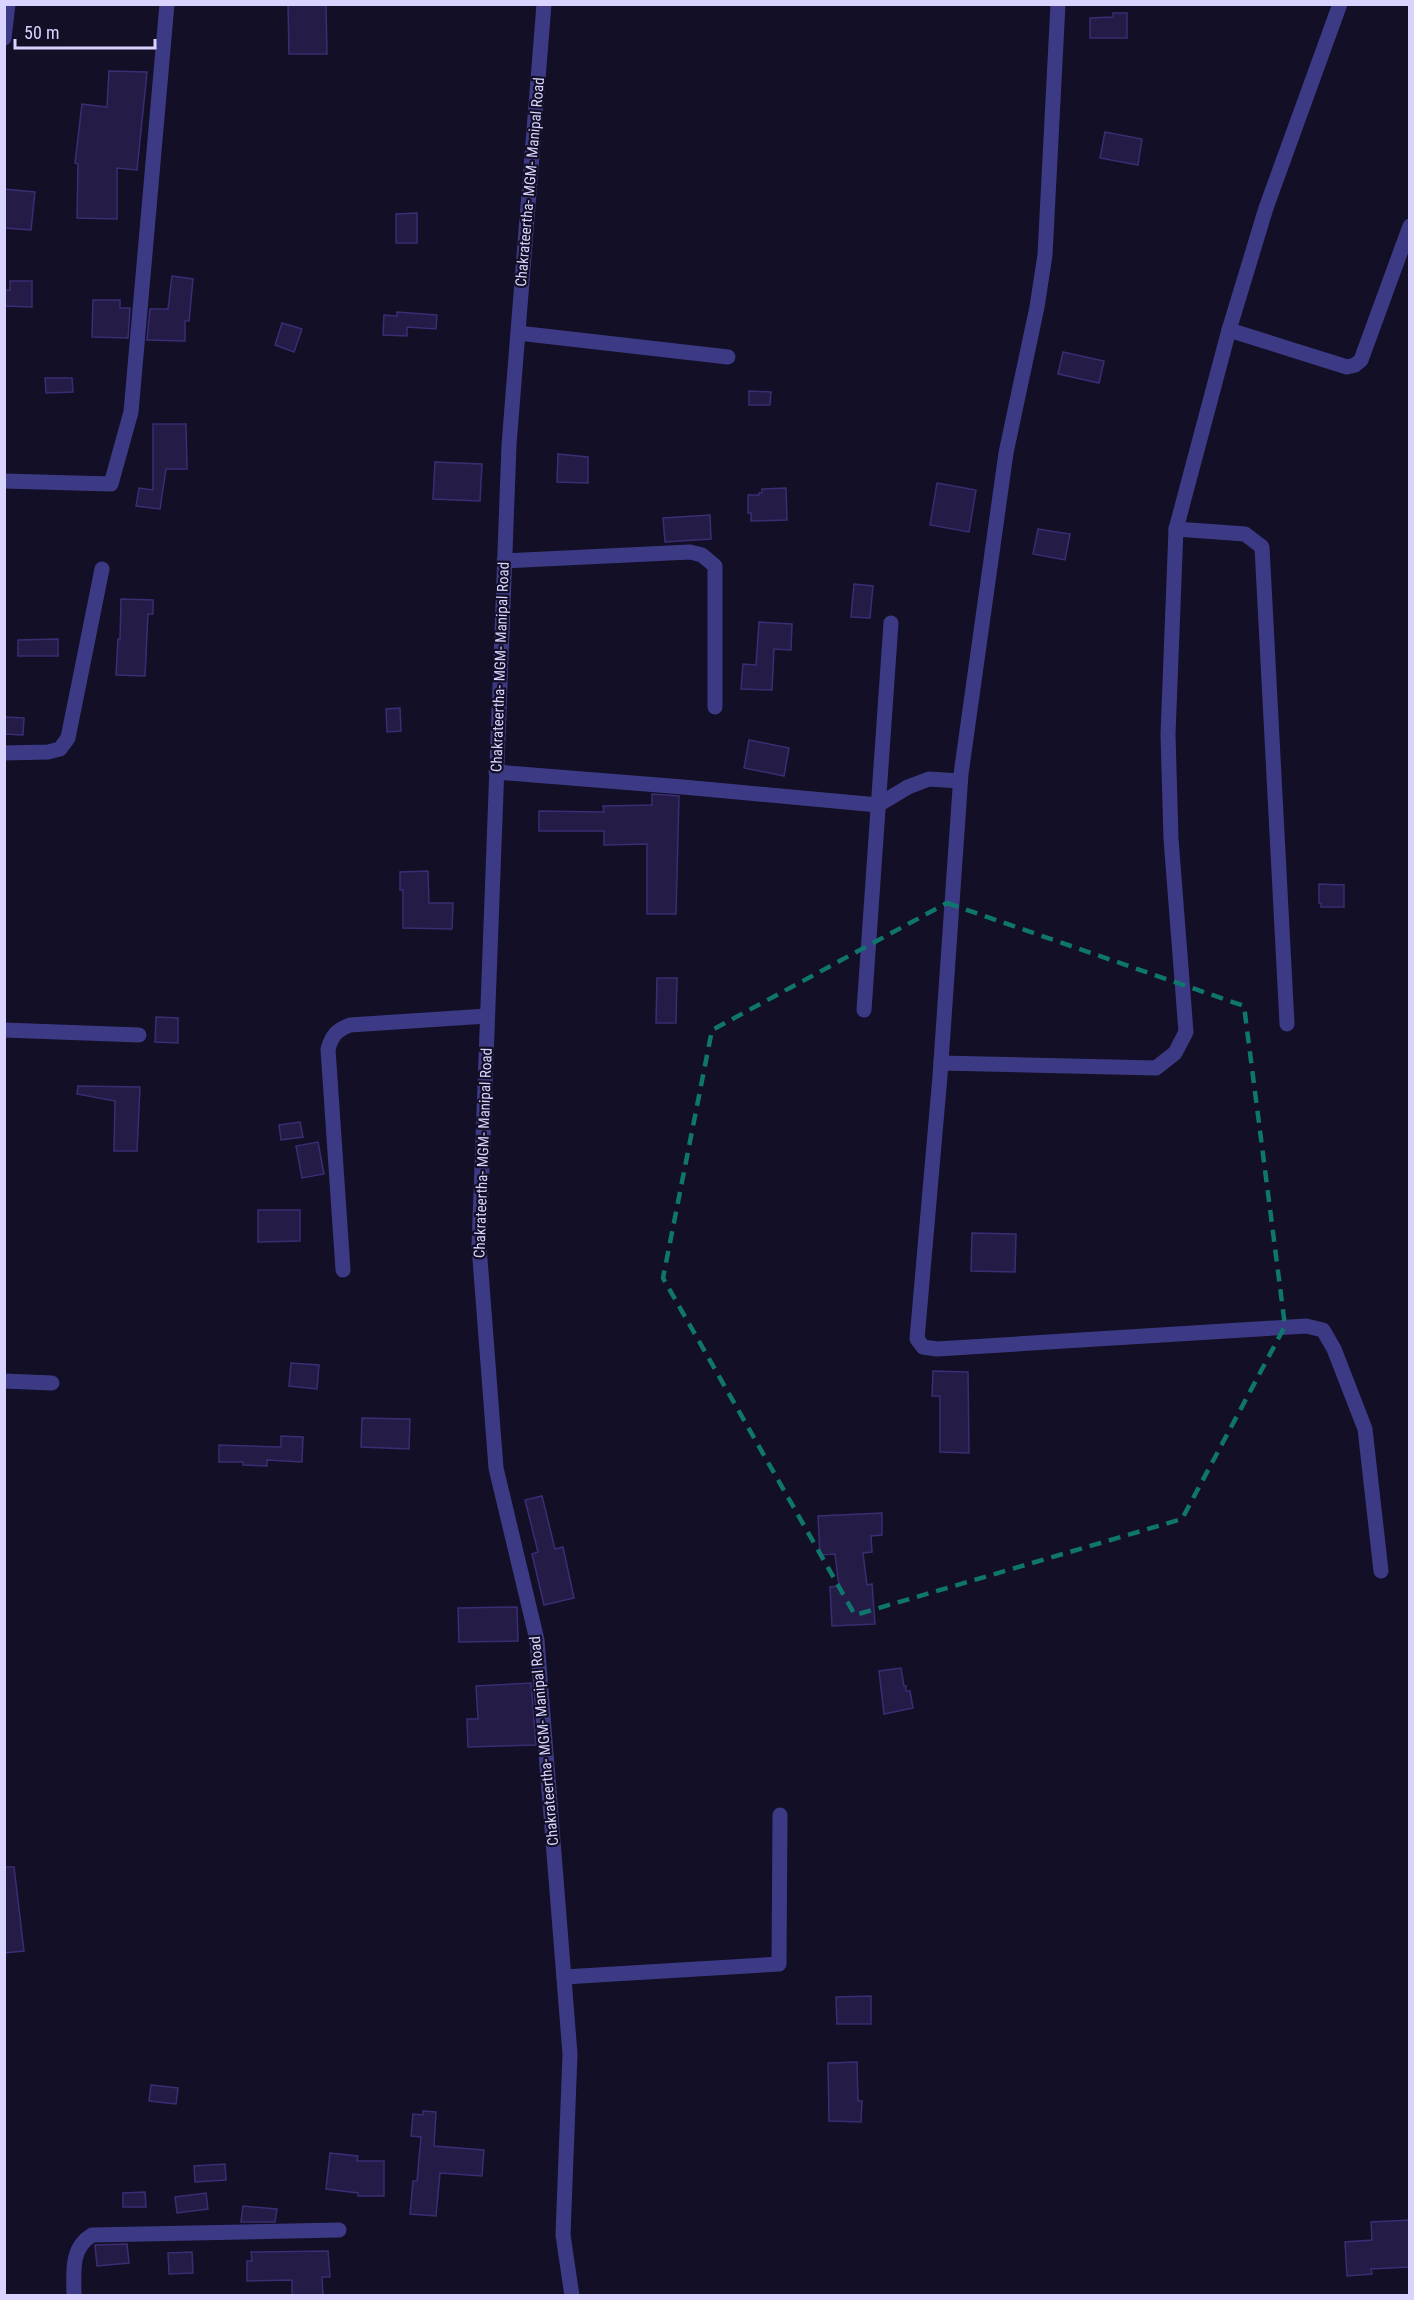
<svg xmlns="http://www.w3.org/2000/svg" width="1414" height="2300" font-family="'Roboto Condensed',sans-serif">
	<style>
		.building { fill: #241b47; stroke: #3b2d73; stroke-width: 1.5 }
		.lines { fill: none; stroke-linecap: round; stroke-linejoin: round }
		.minor { stroke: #3d3a85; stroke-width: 15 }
		.marked { fill: none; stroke: #0f766e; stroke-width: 4.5; stroke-dasharray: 12 8; stroke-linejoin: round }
		.labels { text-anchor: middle; stroke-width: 4.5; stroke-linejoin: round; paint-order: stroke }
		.street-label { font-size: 15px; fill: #d9d4ff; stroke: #130f26 }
	</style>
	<rect width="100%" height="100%" fill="#130f26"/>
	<g class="building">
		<polygon points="288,4 326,4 327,54 289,54"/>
		<polygon points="1113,13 1127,13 1127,38 1090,38 1090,18 1113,17"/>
		<polygon points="109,71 147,72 137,170 117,168 117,219 77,218 78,164 75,163 82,104 107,107"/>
		<polygon points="1105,132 1142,139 1138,165 1100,158"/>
		<polygon points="4,189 35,192 31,230 4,228"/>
		<polygon points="417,213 417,243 396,243 396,214"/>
		<polygon points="172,276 193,279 189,321 185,321 185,341 147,340 150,309 168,309"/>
		<polygon points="10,281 32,281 32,307 4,306 4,290 10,290"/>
		<polygon points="93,300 120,300 120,308 130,308 128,338 92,337"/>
		<polygon points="397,312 437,315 436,329 407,327 407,336 383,335 384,315 397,316"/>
		<polygon points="282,323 302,329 294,352 275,345"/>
		<polygon points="1063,352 1104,361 1099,383 1058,374"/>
		<polygon points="45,378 72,378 73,392 46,393"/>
		<polygon points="749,391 771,392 770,405 749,405"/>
		<polygon points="153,424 186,424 187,469 166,469 160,509 136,506 139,488 153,490"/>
		<polygon points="558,454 588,457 588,483 557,482"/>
		<polygon points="435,462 482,464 480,501 433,499"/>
		<polygon points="937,483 976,490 969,532 930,525"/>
		<polygon points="786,488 787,520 751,521 751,513 748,513 748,495 759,495 759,493 762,493 762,489"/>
		<polygon points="710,515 711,539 665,542 663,518"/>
		<polygon points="1038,529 1070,534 1065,560 1033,554"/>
		<polygon points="854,584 873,586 870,618 851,617"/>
		<polygon points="121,599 153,600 153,614 148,614 145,676 116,675 118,639 120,639"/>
		<polygon points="759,622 792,624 791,650 774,649 772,690 741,689 743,664 756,665"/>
		<polygon points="58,639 58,656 18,656 18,640"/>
		<polygon points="400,708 401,731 387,732 386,709"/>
		<polygon points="4,717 24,718 23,735 4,734"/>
		<polygon points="749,740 789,748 784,776 744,768"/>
		<polygon points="652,794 679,796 676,914 647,914 647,844 604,845 604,831 539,831 539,811 604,812 603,806 652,805"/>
		<polygon points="428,871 429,903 453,903 452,929 403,928 403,890 400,890 400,872"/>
		<polygon points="1319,884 1344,885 1344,907 1321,907 1321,903 1319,903"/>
		<polygon points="657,978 677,978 676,1023 656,1023"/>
		<polygon points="156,1017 178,1018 178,1043 155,1042"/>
		<polygon points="78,1086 140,1087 137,1151 114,1151 115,1101 77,1094"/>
		<polygon points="300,1122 303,1137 281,1140 279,1125"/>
		<polygon points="318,1142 324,1174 302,1178 296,1146"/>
		<polygon points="258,1210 300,1210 300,1241 258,1242"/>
		<polygon points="972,1233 1016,1234 1015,1272 971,1271"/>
		<polygon points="291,1363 319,1365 317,1389 289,1386"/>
		<polygon points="933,1371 968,1372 969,1453 940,1452 940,1396 932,1396"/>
		<polygon points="362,1418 410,1419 409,1449 361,1447"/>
		<polygon points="281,1436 303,1437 302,1462 267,1460 267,1466 243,1465 243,1462 219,1462 219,1445 281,1447"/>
		<polygon points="542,1496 555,1549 563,1547 574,1598 544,1605 532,1554 538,1552 525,1500"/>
		<polygon points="882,1513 882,1535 871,1536 872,1552 863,1553 867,1585 872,1584 875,1624 832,1626 830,1587 839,1586 835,1554 820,1555 818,1516"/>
		<polygon points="517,1607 518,1641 459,1642 458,1608"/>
		<polygon points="901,1668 904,1686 906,1686 906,1691 910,1691 913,1708 884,1714 879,1671"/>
		<polygon points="531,1683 536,1745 468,1747 467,1719 478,1719 476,1686"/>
		<polygon points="4,1867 14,1867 24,1951 4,1953"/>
		<polygon points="871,1996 871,2024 837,2024 836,1997"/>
		<polygon points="857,2062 858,2101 862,2101 861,2122 829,2121 828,2063"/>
		<polygon points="151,2085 178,2088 176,2104 149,2101"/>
		<polygon points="423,2111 436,2112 434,2146 484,2150 482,2176 440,2173 436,2216 410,2214 413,2181 417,2181 421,2137 411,2136 413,2114 423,2115"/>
		<polygon points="330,2153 358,2156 357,2161 384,2161 384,2196 358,2196 358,2193 326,2189"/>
		<polygon points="225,2164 226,2180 195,2182 194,2166"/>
		<polygon points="145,2192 146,2207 123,2207 123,2193"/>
		<polygon points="206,2193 208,2209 177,2213 175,2197"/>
		<polygon points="243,2206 277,2209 275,2222 241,2222"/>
		<polygon points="1410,2220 1410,2267 1371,2269 1372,2274 1347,2276 1345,2242 1372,2240 1371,2222"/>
		<polygon points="127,2244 129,2263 97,2266 95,2245"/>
		<polygon points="328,2251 330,2277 322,2277 323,2295 292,2295 292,2280 247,2281 247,2261 252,2261 251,2252"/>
		<polygon points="192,2252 193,2273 169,2274 168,2253"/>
	</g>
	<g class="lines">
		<g class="minor">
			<polyline points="544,4 509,445 479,1246 496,1468 537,1640 570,2054 563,2235 572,2296"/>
			<polyline points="1058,4 1045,255 1037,307 1006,453 961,774 940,1076 917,1339 923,1347 937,1349 1306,1326 1323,1330 1334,1349 1365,1429 1381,1571"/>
			<polyline points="4,38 8,4"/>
			<polyline points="1229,330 1347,367 1355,365 1361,360 1410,226"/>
			<polyline points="518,333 728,357"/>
			<polyline points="4,481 111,484 131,412 167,4"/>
			<polyline points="1176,529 1245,534 1262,547 1287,1024"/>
			<polyline points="504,561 690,552 702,555 715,566 715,707"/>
			<polyline points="4,753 48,752 60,749 68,738 102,569"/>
			<polyline points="496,772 683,787 878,805 908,787 929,779 960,781"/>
			<polyline points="864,1010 891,623"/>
			<polyline points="4,1030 139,1035"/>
			<polyline points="941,1063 1156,1068 1175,1053 1186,1032 1171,839 1168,734 1176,529 1229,330 1266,208 1340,4"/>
			<path d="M343,1270l-15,-221c4,-14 9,-19 22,-24l137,-9"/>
			<polyline points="4,1381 52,1383"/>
			<polyline points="564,1977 779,1964 780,1815"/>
			<path d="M74,2296c0,-23 -4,-48 18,-61l247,-5"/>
		</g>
	</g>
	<path class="marked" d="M947,903l297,103 41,320 -103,193 -327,96 -192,-337 49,-248z"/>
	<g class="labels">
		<g class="street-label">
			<text transform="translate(530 182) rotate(-85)" y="5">Chakrateertha- MGM- Manipal Road</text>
			<text transform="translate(500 667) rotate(-88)" y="5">Chakrateertha- MGM- Manipal Road</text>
			<text transform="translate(483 1153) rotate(-88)" y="5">Chakrateertha- MGM- Manipal Road</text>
			<text transform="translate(544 1741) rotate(-95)" y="5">Chakrateertha- MGM- Manipal Road</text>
		</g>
	</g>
	<rect width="1414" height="2300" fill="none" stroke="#d9d4ff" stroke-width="12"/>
	<path d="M15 39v9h140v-9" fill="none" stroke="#d9d4ff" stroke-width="3"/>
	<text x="24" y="39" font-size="18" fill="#d9d4ff" stroke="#130f26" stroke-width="4.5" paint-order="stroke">50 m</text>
</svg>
